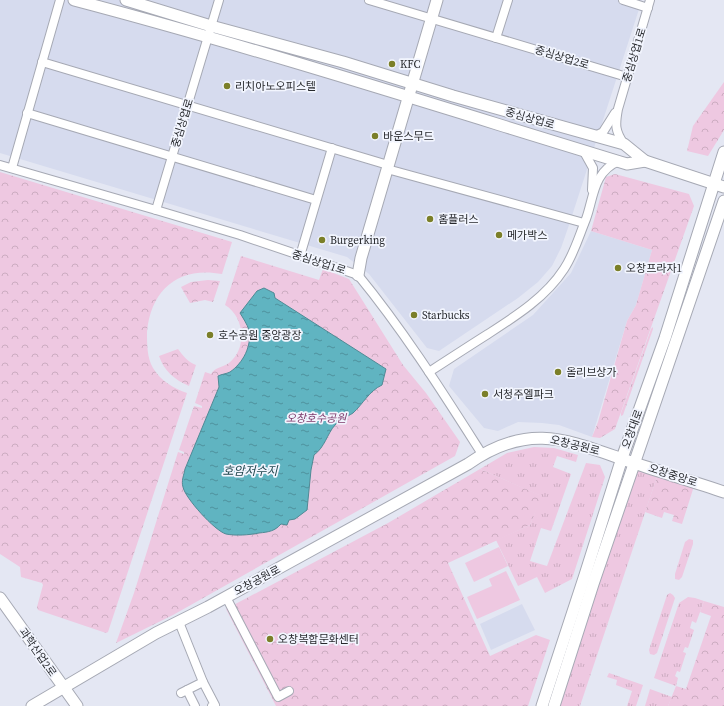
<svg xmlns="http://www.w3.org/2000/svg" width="724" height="706" font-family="'Source Serif 4','Noto Sans KR',serif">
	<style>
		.built { fill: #d6dbee }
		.grass { fill: url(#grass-tufts) }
		.forest { fill: url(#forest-crowns) }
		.garden { fill: #eec8e1 }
		.water { fill: url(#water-ripples); stroke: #4f8a95 }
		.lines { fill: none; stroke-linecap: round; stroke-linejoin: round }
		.street-casing { stroke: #a6a9b4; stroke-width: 10 }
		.secondary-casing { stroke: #a6a9b4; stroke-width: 13 }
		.street { stroke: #fff; stroke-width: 8 }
		.secondary { stroke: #fff; stroke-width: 11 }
		.poi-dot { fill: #7b7f28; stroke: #f2f5fe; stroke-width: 1.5 }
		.labels { text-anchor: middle; stroke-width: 3.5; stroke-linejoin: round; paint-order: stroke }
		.street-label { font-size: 11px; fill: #27292d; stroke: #f2f5fe }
		.poi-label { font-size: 11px; fill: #27292d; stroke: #f2f5fe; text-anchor: start }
		.park-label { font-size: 11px; font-style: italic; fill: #7d396a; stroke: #f2f5fe }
		.water-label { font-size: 12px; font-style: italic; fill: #1f464d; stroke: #f2f5fe }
	</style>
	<defs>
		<pattern id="grass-tufts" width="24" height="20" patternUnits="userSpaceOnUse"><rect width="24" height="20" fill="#eec8e1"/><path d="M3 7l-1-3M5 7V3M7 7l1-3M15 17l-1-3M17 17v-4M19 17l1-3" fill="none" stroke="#ccacc1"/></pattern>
		<pattern id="forest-crowns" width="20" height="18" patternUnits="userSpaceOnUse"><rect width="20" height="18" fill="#eec8e1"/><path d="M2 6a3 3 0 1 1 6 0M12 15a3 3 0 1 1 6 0" fill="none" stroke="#ccacc1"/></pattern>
		<pattern id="water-ripples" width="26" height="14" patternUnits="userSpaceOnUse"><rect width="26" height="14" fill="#60b4c1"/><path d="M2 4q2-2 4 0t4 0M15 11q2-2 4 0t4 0" fill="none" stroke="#4f929d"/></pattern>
	</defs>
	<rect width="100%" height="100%" fill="#e4e7f3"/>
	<g class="built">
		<polygon points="0,0 642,0 568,228 561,248 552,266 538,282 518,298 439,351 427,348 369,274 347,257 0,153"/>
		<polygon points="591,231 652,250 636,305 627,321 592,437 559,425 542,423 518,422 498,431 484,428 449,386 454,369 533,315 571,273"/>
		<polygon points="522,604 535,630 491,650 480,624"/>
	</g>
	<g class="grass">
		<polygon points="653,327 653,329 623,415 621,416 621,413 651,329"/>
		<polygon points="534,447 554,448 578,455 576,462 557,456 553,467 571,474 551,531 541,528 530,561 547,566 586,463 600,465 605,477 572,579 545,593 537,577 518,586 496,540 530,525 541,496 480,469 507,453"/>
		<polygon points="634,463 659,471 580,706 554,706"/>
		<polygon points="689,539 693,540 693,544 682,577 679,580 675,579 675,574 685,542"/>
		<polygon points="670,593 673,595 675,598 657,653 654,655 650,654 649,650 667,595"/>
		<polygon points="688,597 695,598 704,601 696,623 692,621 690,628 694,630 688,648 685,647 683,652 686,653 680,672 677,671 675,676 678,678 676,686 654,678 679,603"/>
		<polygon points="609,673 643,685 636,706 627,706 632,691 616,685 617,680 607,677"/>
		<polygon points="650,689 672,697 668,706 645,706"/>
	</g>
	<g class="forest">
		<polygon points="724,82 724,130 708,156 687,151 693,126"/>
		<path d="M0,172l232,70 -10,32c-43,-8 -71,15 -75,58 0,12 0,26 6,36 7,12 21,21 34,25l-79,239 -2,1 -68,-23 -1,-3 6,-22 -1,-2 -21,-6 -1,-10 -20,-13z"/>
		<polygon points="615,174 689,194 694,206 615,429 600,438 592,437 598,422 627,321 636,305 652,250 591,231 606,177"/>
		<path d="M241,256l78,24 4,-11 26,10 54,86 23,28 34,49 -5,14 -282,159 -57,28 18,-50 44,-141 6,2v-2l-5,-2 15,-44 8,2v-2l-7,-3 10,-31 6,2c4,-7 11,-6 18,-11 19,-15 15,-47 -4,-58z"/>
		<polygon points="208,280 220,281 213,302 205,300 190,303 181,287 191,282"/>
		<path d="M178,349c5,7 10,13 18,16l-7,21c-14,-6 -25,-15 -30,-30z"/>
		<polygon points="480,469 542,496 530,525 448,563 490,656 536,635 550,640 528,706 276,706 226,609 388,523"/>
		<polygon points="659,471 695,483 682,524 672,521 674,515 664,512 662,518 645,512"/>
		<polygon points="704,601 724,607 724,706 668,706 676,686 686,689 711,616 700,612"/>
	</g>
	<g class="garden">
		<polygon points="499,547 508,566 474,582 465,563"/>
		<polygon points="506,571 520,600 477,619 467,597 492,586 489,579"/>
	</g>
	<path class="water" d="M264,288l10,5 1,5 111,71 -4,16c-13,6 -19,19 -29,28 -6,4 -13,6 -18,12 -8,9 -10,22 -21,30l-3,15 -4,40 -12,9 -6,1 -2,5 -6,-1c-6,7 -12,8 -22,9 -10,2 -23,3 -33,1 -11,-3 -41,-36 -43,-47 -2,-6 1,-12 2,-18l34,-82 -1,-11c4,-2 8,-2 12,-4 13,-9 22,-26 19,-42 -2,-6 -6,-12 -9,-17l17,-22z"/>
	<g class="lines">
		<defs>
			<g id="street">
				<polyline points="369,0 627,77"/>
				<polyline points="623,0 648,8"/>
				<polyline points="496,38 508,0"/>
				<polyline points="42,62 388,165"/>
				<polyline points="27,113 316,200"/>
				<polyline points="595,136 603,132 615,113"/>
				<path d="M624,144c-9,-13 -9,-19 -6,-35l32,-109"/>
				<polyline points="583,150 593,168 592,190"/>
				<path d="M0,165l156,45 84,25 118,40c46,56 85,118 124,179"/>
				<polyline points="12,168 60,0"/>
				<polyline points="387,169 584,223"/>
				<polyline points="156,210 219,0"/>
				<polyline points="300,256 332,148"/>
				<path d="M429,372c20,-13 40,-26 59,-38 28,-18 58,-37 76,-65 10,-15 15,-33 22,-50 8,-22 7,-47 33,-58"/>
				<polyline points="226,597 278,697 289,691"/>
				<polyline points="179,622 203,682 181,693"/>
				<polyline points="203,682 215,705 212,706"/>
				<polyline points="187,690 195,706"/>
			</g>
			<g id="secondary">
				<path d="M74,0c186,49 369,108 553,164l18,-3 -21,-17 -171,-48 -110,-34 -132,-36 -85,-26"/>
				<polyline points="645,161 724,187"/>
				<polyline points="358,275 361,258 437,0"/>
				<polyline points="0,598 77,706"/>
				<path d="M32,706l124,-73 52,-26 260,-143c63,-44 101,-23 166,-1 30,10 60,19 90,29"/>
				<polyline points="542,706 585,575 622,458 665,338 724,152"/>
				<polyline points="554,706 593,584 724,201"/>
			</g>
		</defs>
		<use href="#street" class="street-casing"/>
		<use href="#secondary" class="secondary-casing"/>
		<use href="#street" class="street"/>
		<use href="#secondary" class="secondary"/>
	</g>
	<g class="poi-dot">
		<circle cx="392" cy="64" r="4"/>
		<circle cx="227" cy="86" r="4"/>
		<circle cx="375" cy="136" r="4"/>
		<circle cx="430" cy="219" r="4"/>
		<circle cx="499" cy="235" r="4"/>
		<circle cx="322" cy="240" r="4"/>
		<circle cx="618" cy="268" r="4"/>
		<circle cx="414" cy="315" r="4"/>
		<circle cx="210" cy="335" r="4"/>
		<circle cx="558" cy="372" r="4"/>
		<circle cx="485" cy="394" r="4"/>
		<circle cx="270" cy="639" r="4"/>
	</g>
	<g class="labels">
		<g class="street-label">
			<text transform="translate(634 55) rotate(-73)" y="4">중심상업1로</text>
			<text transform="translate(562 57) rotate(17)" y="4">중심상업2로</text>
			<text transform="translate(530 118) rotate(16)" y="4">중심상업로</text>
			<text transform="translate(182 123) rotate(-73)" y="4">중심상업로</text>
			<text transform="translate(319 262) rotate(18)" y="4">중심상업1로</text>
			<text transform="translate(632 429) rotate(-70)" y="4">오창대로</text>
			<text transform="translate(575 445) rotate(14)" y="4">오창공원로</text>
			<text transform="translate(673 475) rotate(18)" y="4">오창중앙로</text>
			<text transform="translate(257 580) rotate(-28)" y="4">오창공원로</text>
			<text transform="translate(38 652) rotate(55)" y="4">과학산업2로</text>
		</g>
		<g class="poi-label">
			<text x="400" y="68">KFC</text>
			<text x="235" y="90">리치아노오피스텔</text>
			<text x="383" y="140">바운스무드</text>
			<text x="438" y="223">홈플러스</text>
			<text x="507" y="239">메가박스</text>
			<text x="330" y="244">Burgerking</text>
			<text x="626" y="272">오창프라자1</text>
			<text x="422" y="319">Starbucks</text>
			<text x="218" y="339">호수공원 중앙광장</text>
			<text x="566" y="376">올리브상가</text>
			<text x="493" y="398">서청주엘파크</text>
			<text x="278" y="643">오창복합문화센터</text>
		</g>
		<g class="park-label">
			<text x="316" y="422">오창호수공원</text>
		</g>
		<g class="water-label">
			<text x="250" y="475">호암저수지</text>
		</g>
	</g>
</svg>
